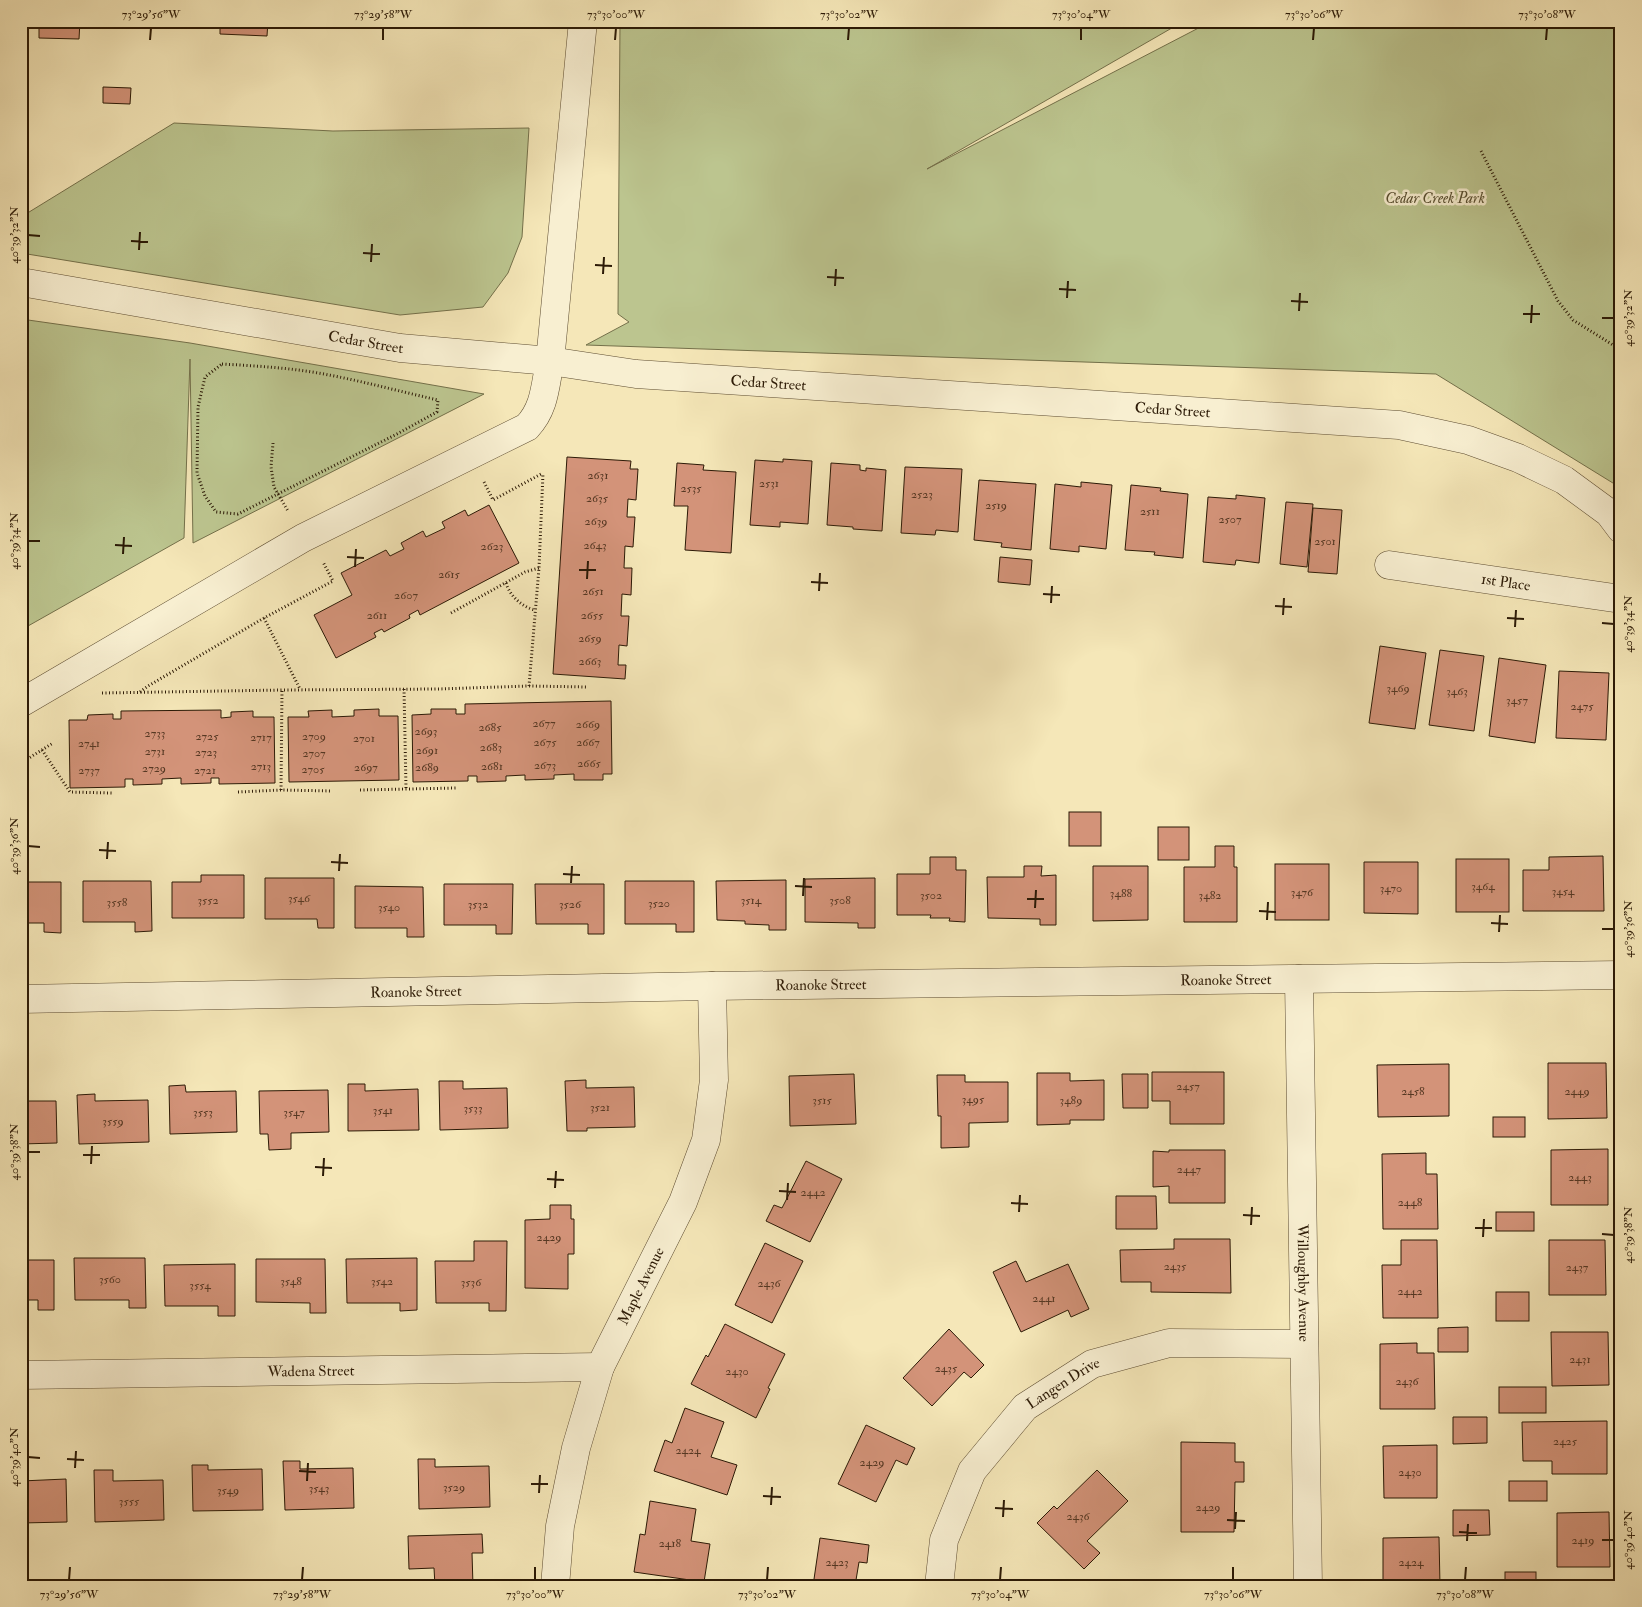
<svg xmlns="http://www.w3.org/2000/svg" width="1642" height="1607" font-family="'IM FELL Double Pica',serif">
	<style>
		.green { fill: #bcc58f; stroke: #74704a }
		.building { fill: #d39379; stroke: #2c1a06 }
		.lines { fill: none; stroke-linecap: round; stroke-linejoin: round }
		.minor-casing { stroke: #5e4d32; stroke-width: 29 }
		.path { stroke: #2c1a06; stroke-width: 3; stroke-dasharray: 1 2.5; stroke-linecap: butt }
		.minor { stroke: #f8efd1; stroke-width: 28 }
		.ticks { fill: none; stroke: #2c1a06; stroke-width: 2 }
		.labels { text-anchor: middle; stroke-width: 5; stroke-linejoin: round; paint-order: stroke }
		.number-label { font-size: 12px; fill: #563823 }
		.park-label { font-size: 15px; font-style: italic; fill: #574d2f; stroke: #f8efd1 }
		.street-label { font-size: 15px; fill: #2c1a06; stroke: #f8efd1 }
		.neatline { fill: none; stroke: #2c1a06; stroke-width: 2 }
		.ticks-label { font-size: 12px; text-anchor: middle; fill: #2c1a06 }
	</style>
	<rect width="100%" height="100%" fill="#f5e7b8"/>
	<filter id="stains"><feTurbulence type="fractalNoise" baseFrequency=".004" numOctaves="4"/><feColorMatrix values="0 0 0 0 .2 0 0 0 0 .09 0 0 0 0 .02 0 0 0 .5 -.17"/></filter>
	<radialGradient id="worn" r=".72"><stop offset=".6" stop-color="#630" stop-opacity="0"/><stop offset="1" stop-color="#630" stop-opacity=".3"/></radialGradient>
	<g class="green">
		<polygon points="620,21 1184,21 927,169 1212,21 1621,21 1621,488 1436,374 586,345 629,322 618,314"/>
		<polygon points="174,123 333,131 529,128 522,237 508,273 483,307 400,315 21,253 21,217"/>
		<polygon points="21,319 190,343 484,394 193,543 190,359 184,538 28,626 21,615"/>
	</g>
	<g class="building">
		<polygon points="39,21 80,21 79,39 39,38"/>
		<polygon points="163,21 190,21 190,27 163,26"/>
		<polygon points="220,21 268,21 267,36 220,34"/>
		<polygon points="103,87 131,88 130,104 103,103"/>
		<polygon points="567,457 631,461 630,469 638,469 636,500 628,499 627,517 635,517 633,547 625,546 624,568 632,568 631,595 622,594 621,616 629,616 627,646 619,645 618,665 626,665 625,679 553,674"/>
		<polygon points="783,459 812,461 808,524 780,522 780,527 750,525 755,460 783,462"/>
		<polygon points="677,463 704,465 703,470 736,472 731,553 685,550 688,506 674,506"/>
		<polygon points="831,463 860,465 860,470 866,471 866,468 886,470 882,531 853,529 853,527 827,525"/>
		<polygon points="905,467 962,469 958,532 936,530 935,535 901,533"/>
		<polygon points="979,480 1036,484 1031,550 1001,547 1002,543 974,540"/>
		<polygon points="1081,482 1112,485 1106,549 1079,546 1079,552 1050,549 1055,484 1081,487"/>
		<polygon points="1131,485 1161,488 1160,491 1188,494 1183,558 1154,555 1155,552 1125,550"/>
		<polygon points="1236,495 1265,498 1259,563 1236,560 1235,565 1203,562 1208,497 1236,499"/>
		<polygon points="1286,502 1313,504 1307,567 1280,564"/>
		<polygon points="489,505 519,563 420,615 418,610 409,615 410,618 384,632 382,629 374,633 376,637 336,658 314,615 352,595 341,573 386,550 390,556 404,549 401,543 423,531 426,537 445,528 442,522 465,510 468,516"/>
		<polygon points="1313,508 1342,510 1337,574 1308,572"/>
		<polygon points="1000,557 1032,560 1030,585 998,582"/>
		<polygon points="1380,646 1426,653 1415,729 1369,723"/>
		<polygon points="1440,650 1484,656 1474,731 1429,725"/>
		<polygon points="1499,658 1546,665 1535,743 1489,736"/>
		<polygon points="1559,671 1609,673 1606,740 1556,738"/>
		<polygon points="611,701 612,774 603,774 603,780 574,780 574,774 554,775 554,779 525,780 525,775 506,776 506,781 477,782 477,776 468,776 468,781 413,782 412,715 431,714 431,709 456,709 456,714 465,714 465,704"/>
		<polygon points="379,709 379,716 398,716 399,780 289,782 288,717 309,717 308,711 332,710 332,717 354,716 354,710"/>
		<polygon points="221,710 221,718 231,717 231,712 253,711 253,717 274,717 275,783 219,784 219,778 211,778 211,783 181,784 181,778 162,779 162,784 133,785 133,779 125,779 125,787 70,788 69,720 87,720 88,715 113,714 113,719 121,719 121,711"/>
		<rect x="1069" y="812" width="32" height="34"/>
		<rect x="1158" y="827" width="31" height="33"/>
		<polygon points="1215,846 1234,846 1234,867 1237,867 1237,922 1184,922 1184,867 1215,867"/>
		<polygon points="1603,856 1604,911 1523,911 1523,870 1549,870 1549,857"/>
		<polygon points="930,857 956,857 956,870 966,870 965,922 949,921 950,918 930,918 931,915 897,915 897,874 930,874"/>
		<rect x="1456" y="859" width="53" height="53"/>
		<polygon points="1364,862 1418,862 1418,914 1364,913"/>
		<rect x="1275" y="864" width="54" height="56"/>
		<polygon points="1024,866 1042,866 1041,876 1056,875 1056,925 1040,925 1040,919 988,918 987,877 1024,877"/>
		<polygon points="1093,866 1148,866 1148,920 1093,921"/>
		<polygon points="201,875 244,875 244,918 172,918 172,882 201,882"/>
		<polygon points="265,878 334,878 334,928 318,928 317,919 265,919"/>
		<polygon points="875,878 875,928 858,928 858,923 805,922 805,879"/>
		<polygon points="786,880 786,930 769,930 769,925 745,924 745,921 717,920 716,881"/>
		<polygon points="83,881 151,881 152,931 135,932 135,922 83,922"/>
		<polygon points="625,881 694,881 694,932 676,932 676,924 625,924"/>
		<polygon points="21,882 61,882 61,933 44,932 44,923 21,923"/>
		<polygon points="444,884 513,884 512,934 496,934 496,925 444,925"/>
		<polygon points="535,884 604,884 604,934 588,934 588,924 536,924"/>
		<polygon points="355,886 423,887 424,937 407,937 407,928 355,928"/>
		<polygon points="1548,1063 1606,1063 1607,1118 1548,1119"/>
		<polygon points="1449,1064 1449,1116 1378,1117 1377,1065"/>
		<polygon points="1152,1072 1224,1072 1224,1124 1170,1124 1170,1101 1152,1101"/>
		<polygon points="1037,1073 1070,1073 1070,1081 1104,1080 1104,1120 1070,1120 1070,1124 1037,1125"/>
		<polygon points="854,1074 856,1124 790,1126 789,1076"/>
		<polygon points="1122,1074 1148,1074 1148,1108 1123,1108"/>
		<polygon points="937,1075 965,1075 965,1082 1008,1082 1008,1122 969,1123 969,1147 941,1148 941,1116 938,1116"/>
		<polygon points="586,1080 586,1088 634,1087 635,1127 587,1128 587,1131 567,1131 565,1081"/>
		<polygon points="439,1081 463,1081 463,1089 507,1088 508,1128 440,1130"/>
		<polygon points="348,1084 365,1084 365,1091 418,1089 419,1130 348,1131"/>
		<polygon points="185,1085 186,1092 236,1091 237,1132 170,1134 169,1086"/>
		<polygon points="328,1090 329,1132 291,1133 291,1149 269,1150 268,1134 260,1134 259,1091"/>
		<polygon points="95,1094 95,1101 148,1100 149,1142 79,1144 77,1095"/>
		<polygon points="21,1101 56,1101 57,1143 21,1144"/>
		<rect x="1493" y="1117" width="32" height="20"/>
		<polygon points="1608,1149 1608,1205 1551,1205 1551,1150"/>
		<polygon points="1169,1150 1225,1150 1225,1203 1169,1203 1169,1186 1153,1187 1153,1151 1169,1152"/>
		<polygon points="1426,1153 1426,1174 1437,1174 1438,1229 1383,1229 1382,1154"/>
		<polygon points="806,1161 842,1179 810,1242 766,1221 774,1205 782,1208"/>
		<polygon points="1116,1196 1156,1196 1157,1229 1116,1229"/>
		<polygon points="550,1205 571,1205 571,1219 574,1219 574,1254 568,1254 568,1289 525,1288 525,1220 550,1219"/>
		<rect x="1496" y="1212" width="38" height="19"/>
		<polygon points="1174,1239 1230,1239 1231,1293 1151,1292 1151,1282 1121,1282 1120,1250 1174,1249"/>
		<polygon points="1401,1240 1437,1240 1438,1318 1383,1318 1382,1265 1401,1265"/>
		<polygon points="1549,1240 1605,1240 1606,1295 1549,1295"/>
		<polygon points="474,1241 507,1241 506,1311 489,1311 489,1303 436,1303 435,1261 474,1261"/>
		<polygon points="765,1243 803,1261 772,1323 735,1305"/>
		<polygon points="74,1258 145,1258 146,1308 129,1308 129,1300 75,1300"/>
		<polygon points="417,1258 417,1310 400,1311 400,1303 347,1303 346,1259"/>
		<polygon points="256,1259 325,1259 326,1313 310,1313 310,1303 256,1302"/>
		<polygon points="21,1260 54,1260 54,1310 38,1310 38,1300 21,1300"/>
		<polygon points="1016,1261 1026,1282 1068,1264 1089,1309 1071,1317 1068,1310 1021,1332 993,1272"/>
		<polygon points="235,1264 235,1316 218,1316 218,1306 165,1306 164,1265"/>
		<rect x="1496" y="1292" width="33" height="29"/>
		<polygon points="725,1324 785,1354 768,1388 770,1389 756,1418 691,1384 706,1355 708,1357"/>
		<polygon points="1468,1327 1468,1352 1438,1352 1438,1328"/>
		<polygon points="949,1329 984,1365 971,1378 964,1372 932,1406 903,1378"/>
		<polygon points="1551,1332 1608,1332 1609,1385 1552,1386"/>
		<polygon points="1417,1343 1417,1353 1434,1353 1435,1409 1380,1409 1380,1344"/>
		<rect x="1499" y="1387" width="47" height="26"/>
		<polygon points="685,1408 724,1422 711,1457 737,1465 727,1495 654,1471 665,1440 672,1443"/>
		<polygon points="1453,1417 1487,1417 1487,1443 1453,1444"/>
		<polygon points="1607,1421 1607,1474 1552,1474 1552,1461 1523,1461 1522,1422"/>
		<polygon points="866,1425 915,1448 907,1465 896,1460 876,1502 838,1484"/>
		<polygon points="1181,1442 1235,1443 1235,1462 1244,1462 1244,1482 1235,1482 1234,1532 1181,1532"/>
		<polygon points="1437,1445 1437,1498 1384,1498 1383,1446"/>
		<polygon points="418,1459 435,1459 435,1467 489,1466 490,1507 419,1509"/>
		<polygon points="283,1461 300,1461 300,1469 353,1468 354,1508 285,1510"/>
		<polygon points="192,1465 208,1465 208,1470 262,1469 263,1510 193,1511"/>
		<polygon points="94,1470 113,1470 113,1481 163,1480 164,1520 95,1522"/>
		<polygon points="1097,1470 1128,1501 1087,1541 1100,1553 1084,1569 1037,1523 1054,1506 1057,1509"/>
		<polygon points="66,1479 67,1522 21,1523 21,1481"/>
		<rect x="1509" y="1481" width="38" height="20"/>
		<polygon points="650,1501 696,1509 691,1541 710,1544 704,1582 634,1572 640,1534 645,1535"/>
		<polygon points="1453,1510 1489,1510 1490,1535 1453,1536"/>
		<polygon points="1609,1512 1610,1567 1557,1567 1557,1513"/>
		<polygon points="482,1534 483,1553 472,1553 473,1586 435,1586 434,1568 409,1569 408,1536"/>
		<polygon points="1439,1537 1440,1586 1383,1586 1383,1538"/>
		<polygon points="820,1538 869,1545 867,1563 859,1562 855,1586 813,1586"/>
		<rect x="1505" y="1572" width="31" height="14"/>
	</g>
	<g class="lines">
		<defs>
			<g id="minor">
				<path id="s1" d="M21,282l379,66 150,13 86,13 763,51 69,15 50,18 46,22 45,33 12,16"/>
				<path id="s2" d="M1389,565l232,34"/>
				<path d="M21,703l282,-165 224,-111c18,-19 18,-41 23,-66l33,-340"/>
				<path id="s3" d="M1299,979l9,607"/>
				<path id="s4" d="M21,999l691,-13 909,-11"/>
				<path id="s5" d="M21,1375l579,-8"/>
				<path id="s6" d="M555,1586l5,-60 16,-78 24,-81 83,-165 23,-62 8,-60 -2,-94"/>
				<path id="s7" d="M939,1586l5,-46 28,-69 53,-64 67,-43 77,-21 135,1"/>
			</g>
		</defs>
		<use href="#minor" class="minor-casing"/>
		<g class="path">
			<polyline points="1481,151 1558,301 1573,320 1621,350"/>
			<path d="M222,364c36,2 72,4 107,11 37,7 73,17 109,25l-1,12 -40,22 -159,80 -22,-2 -11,-16 -8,-23 1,-66 7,-30z"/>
			<polyline points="273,443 271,467 274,487 288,511"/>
			<polyline points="484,482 493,500 543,473"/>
			<path d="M506,583c4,13 16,24 29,27"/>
			<polyline points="451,613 525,572 539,568"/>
			<polyline points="264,618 300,689"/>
			<polyline points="529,686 539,568 543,473"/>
			<polyline points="404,689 406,788"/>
			<polyline points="140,692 148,686 264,618 333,581 323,562"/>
			<polyline points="102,693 282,690 438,689 529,686 587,687"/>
			<polyline points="42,750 70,792 112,793"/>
			<polyline points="21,763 53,743"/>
			<polyline points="281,790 282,690"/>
			<polyline points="360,790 456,788"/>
			<polyline points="238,792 281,790 332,791"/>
		</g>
		<use href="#minor" class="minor"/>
	</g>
	<path class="ticks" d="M150,40l1,-12M383,40v-12M615,40l1,-12M848,40l1,-12M1081,40v-12M1313,40l1,-12M1546,40l1,-12M28,235l12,1M131,241l17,1M139,250l1,-18M363,253l17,1M371,262l1,-18M595,265l17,1M603,274l1,-17M827,277l17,1M835,286l1,-17M1059,289l17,1M1067,298l1,-17M1291,301l17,1M1299,311l1,-18M1523,314h17M1602,318h12M1531,323l1,-18M28,541h12M115,545l17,1M123,554l1,-17M347,557l17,1M355,567l1,-18M579,570h17M587,579l1,-18M811,582l17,1M819,591l1,-18M1043,594l17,1M1051,603l1,-17M1275,606l17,1M1283,615l1,-17M1507,618l17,1M1602,623l12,1M1515,627l1,-17M28,846l12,1M99,850l17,1M107,859l1,-17M331,862l17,1M339,871l1,-17M563,874l17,1M571,883l1,-17M795,886l17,1M803,896l1,-18M1027,899h17M1035,908l1,-18M1259,911l17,1M1267,920l1,-18M1491,923l17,1M1602,929h12M1499,932l1,-17M28,1152h12M83,1155h17M91,1164l1,-18M315,1167l17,1M323,1176l1,-18M547,1179l17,1M555,1188l1,-17M779,1191l17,1M787,1200l1,-17M1011,1203l17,1M1019,1212l1,-17M1243,1215l17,1M1251,1225l1,-18M1475,1228h17M1602,1234l12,1M1483,1237l1,-18M28,1457l12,1M67,1459l17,1M75,1468l1,-17M299,1471l17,1M307,1481l1,-18M531,1484h17M539,1493l1,-18M763,1496l18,1M771,1505l1,-18M995,1508l18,1M1003,1517l1,-17M1227,1520l18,1M1235,1529l1,-17M1459,1532l18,1M1602,1540h12M1467,1541l1,-17M69,1580l1,-13M302,1580l1,-13M535,1580v-13M767,1580l1,-13M1000,1580l1,-13M1233,1580v-13M1465,1580l1,-13"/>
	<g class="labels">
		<g class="number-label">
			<text x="598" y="479">2631</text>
			<text x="769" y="487">2531</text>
			<text x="691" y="492">2535</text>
			<text x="922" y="498">2523</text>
			<text x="597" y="502">2635</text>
			<text x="996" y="509">2519</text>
			<text x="1150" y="515">2511</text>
			<text x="1230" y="523">2507</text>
			<text x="596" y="525">2639</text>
			<text x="1325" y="545">2501</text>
			<text x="595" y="549">2643</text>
			<text x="492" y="550">2623</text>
			<text x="449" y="578">2615</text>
			<text x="593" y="595">2651</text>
			<text x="406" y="599">2607</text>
			<text x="377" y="619">2611</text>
			<text x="592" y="619">2655</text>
			<text x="590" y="642">2659</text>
			<text x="590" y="665">2663</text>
			<text x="1398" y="692">3469</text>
			<text x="1457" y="695">3463</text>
			<text x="1517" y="704">3457</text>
			<text x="1582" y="710">2475</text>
			<text x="544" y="727">2677</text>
			<text x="588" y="728">2669</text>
			<text x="490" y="731">2685</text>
			<text x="426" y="735">2693</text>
			<text x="155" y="737">2733</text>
			<text x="207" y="740">2725</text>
			<text x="314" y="740">2709</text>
			<text x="261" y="741">2717</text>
			<text x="364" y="742">2701</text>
			<text x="545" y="746">2675</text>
			<text x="588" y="746">2667</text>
			<text x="89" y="747">2741</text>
			<text x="491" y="751">2683</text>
			<text x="427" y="754">2691</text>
			<text x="155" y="755">2731</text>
			<text x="206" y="756">2723</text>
			<text x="314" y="757">2707</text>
			<text x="589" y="767">2665</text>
			<text x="545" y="769">2673</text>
			<text x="261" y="770">2713</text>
			<text x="492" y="770">2681</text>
			<text x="366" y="771">2697</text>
			<text x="427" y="771">2689</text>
			<text x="154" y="772">2729</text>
			<text x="313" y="773">2705</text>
			<text x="89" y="774">2737</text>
			<text x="205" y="774">2721</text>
			<text x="1483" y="890">3464</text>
			<text x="1391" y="892">3470</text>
			<text x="1563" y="895">3454</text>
			<text x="1302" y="896">3476</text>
			<text x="1121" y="897">3488</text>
			<text x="931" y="899">3502</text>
			<text x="1210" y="899">3482</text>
			<text x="299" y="902">3546</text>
			<text x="208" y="904">3552</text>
			<text x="751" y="904">3514</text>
			<text x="840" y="904">3508</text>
			<text x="117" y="906">3558</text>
			<text x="659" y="907">3520</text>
			<text x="478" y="908">3532</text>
			<text x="570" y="908">3526</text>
			<text x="389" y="911">3540</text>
			<text x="1188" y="1090">2457</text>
			<text x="1413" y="1095">2458</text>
			<text x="1577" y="1095">2449</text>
			<text x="973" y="1103">3495</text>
			<text x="822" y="1104">3515</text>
			<text x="1071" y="1104">3489</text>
			<text x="600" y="1111">3521</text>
			<text x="473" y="1112">3533</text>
			<text x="383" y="1114">3541</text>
			<text x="203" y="1116">3553</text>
			<text x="294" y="1116">3547</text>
			<text x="113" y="1125">3559</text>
			<text x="1189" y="1173">2447</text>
			<text x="1580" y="1181">2443</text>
			<text x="813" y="1196">2442</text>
			<text x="1410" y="1206">2448</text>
			<text x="549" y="1241">2429</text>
			<text x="1175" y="1270">2435</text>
			<text x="1577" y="1271">2437</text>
			<text x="110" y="1283">3560</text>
			<text x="291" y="1285">3548</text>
			<text x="382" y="1285">3542</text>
			<text x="471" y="1286">3536</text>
			<text x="769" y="1287">2436</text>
			<text x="200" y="1289">3554</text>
			<text x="1410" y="1295">2442</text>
			<text x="1044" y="1302">2441</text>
			<text x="1580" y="1363">2431</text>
			<text x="946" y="1372">2435</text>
			<text x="737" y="1375">2430</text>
			<text x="1407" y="1385">2436</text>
			<text x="1565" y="1445">2425</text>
			<text x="688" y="1454">2424</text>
			<text x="872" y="1466">2429</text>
			<text x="1410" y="1476">2430</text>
			<text x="454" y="1491">3529</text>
			<text x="319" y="1492">3543</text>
			<text x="228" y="1494">3549</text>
			<text x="129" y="1505">3555</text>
			<text x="1208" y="1511">2429</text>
			<text x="1078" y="1520">2436</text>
			<text x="1583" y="1544">2419</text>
			<text x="670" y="1547">2418</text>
			<text x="837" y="1566">2423</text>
			<text x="1411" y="1566">2424</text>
		</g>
		<g class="park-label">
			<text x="1435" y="203">Cedar Creek Park</text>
		</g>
		<g class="street-label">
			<text dy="5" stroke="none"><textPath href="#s1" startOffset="350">Cedar Street</textPath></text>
			<text dy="5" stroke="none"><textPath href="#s1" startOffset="755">Cedar Street</textPath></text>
			<text dy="5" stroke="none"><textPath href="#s1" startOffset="1160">Cedar Street</textPath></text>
			<text dy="5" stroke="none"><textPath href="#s2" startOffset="118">1st Place</textPath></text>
			<text dy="5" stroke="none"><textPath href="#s4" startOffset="1205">Roanoke Street</textPath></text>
			<text dy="5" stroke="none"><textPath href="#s4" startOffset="800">Roanoke Street</textPath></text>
			<text dy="5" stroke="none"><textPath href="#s4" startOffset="395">Roanoke Street</textPath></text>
			<text dy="5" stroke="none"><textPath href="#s3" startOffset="304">Willoughby Avenue</textPath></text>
			<text dy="5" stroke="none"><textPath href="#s6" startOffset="315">Maple Avenue</textPath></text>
			<text dy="5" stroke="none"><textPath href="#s5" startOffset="290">Wadena Street</textPath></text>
			<text dy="5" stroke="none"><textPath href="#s7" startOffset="249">Langen Drive</textPath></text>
		</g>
	</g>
	<rect width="1642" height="1607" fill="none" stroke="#f5e7b8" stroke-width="55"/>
	<rect x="28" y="28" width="1586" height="1552" class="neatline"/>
	<g class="ticks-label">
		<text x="151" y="18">73°29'56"W</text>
		<text x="383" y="18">73°29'58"W</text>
		<text x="616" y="18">73°30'00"W</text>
		<text x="849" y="18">73°30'02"W</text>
		<text x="1081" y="18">73°30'04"W</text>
		<text x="1314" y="18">73°30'06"W</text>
		<text x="1547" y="18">73°30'08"W</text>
		<text transform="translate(14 235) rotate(-90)" y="4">40°39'32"N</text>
		<text transform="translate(1628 318) rotate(-90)" y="4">40°39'32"N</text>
		<text transform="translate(14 541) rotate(-90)" y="4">40°39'34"N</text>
		<text transform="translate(1628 624) rotate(-90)" y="4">40°39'34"N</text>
		<text transform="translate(14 846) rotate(-90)" y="4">40°39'36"N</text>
		<text transform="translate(1628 929) rotate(-90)" y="4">40°39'36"N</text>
		<text transform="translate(14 1152) rotate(-90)" y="4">40°39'38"N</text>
		<text transform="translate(1628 1235) rotate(-90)" y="4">40°39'38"N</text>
		<text transform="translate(14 1457) rotate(-90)" y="4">40°39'40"N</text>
		<text transform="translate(1628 1540) rotate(-90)" y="4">40°39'40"N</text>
		<text x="69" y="1598">73°29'56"W</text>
		<text x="302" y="1598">73°29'58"W</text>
		<text x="535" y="1598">73°30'00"W</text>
		<text x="767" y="1598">73°30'02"W</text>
		<text x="1000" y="1598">73°30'04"W</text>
		<text x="1233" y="1598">73°30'06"W</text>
		<text x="1465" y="1598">73°30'08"W</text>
	</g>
	<rect width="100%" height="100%" filter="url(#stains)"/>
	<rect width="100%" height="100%" fill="url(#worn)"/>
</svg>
